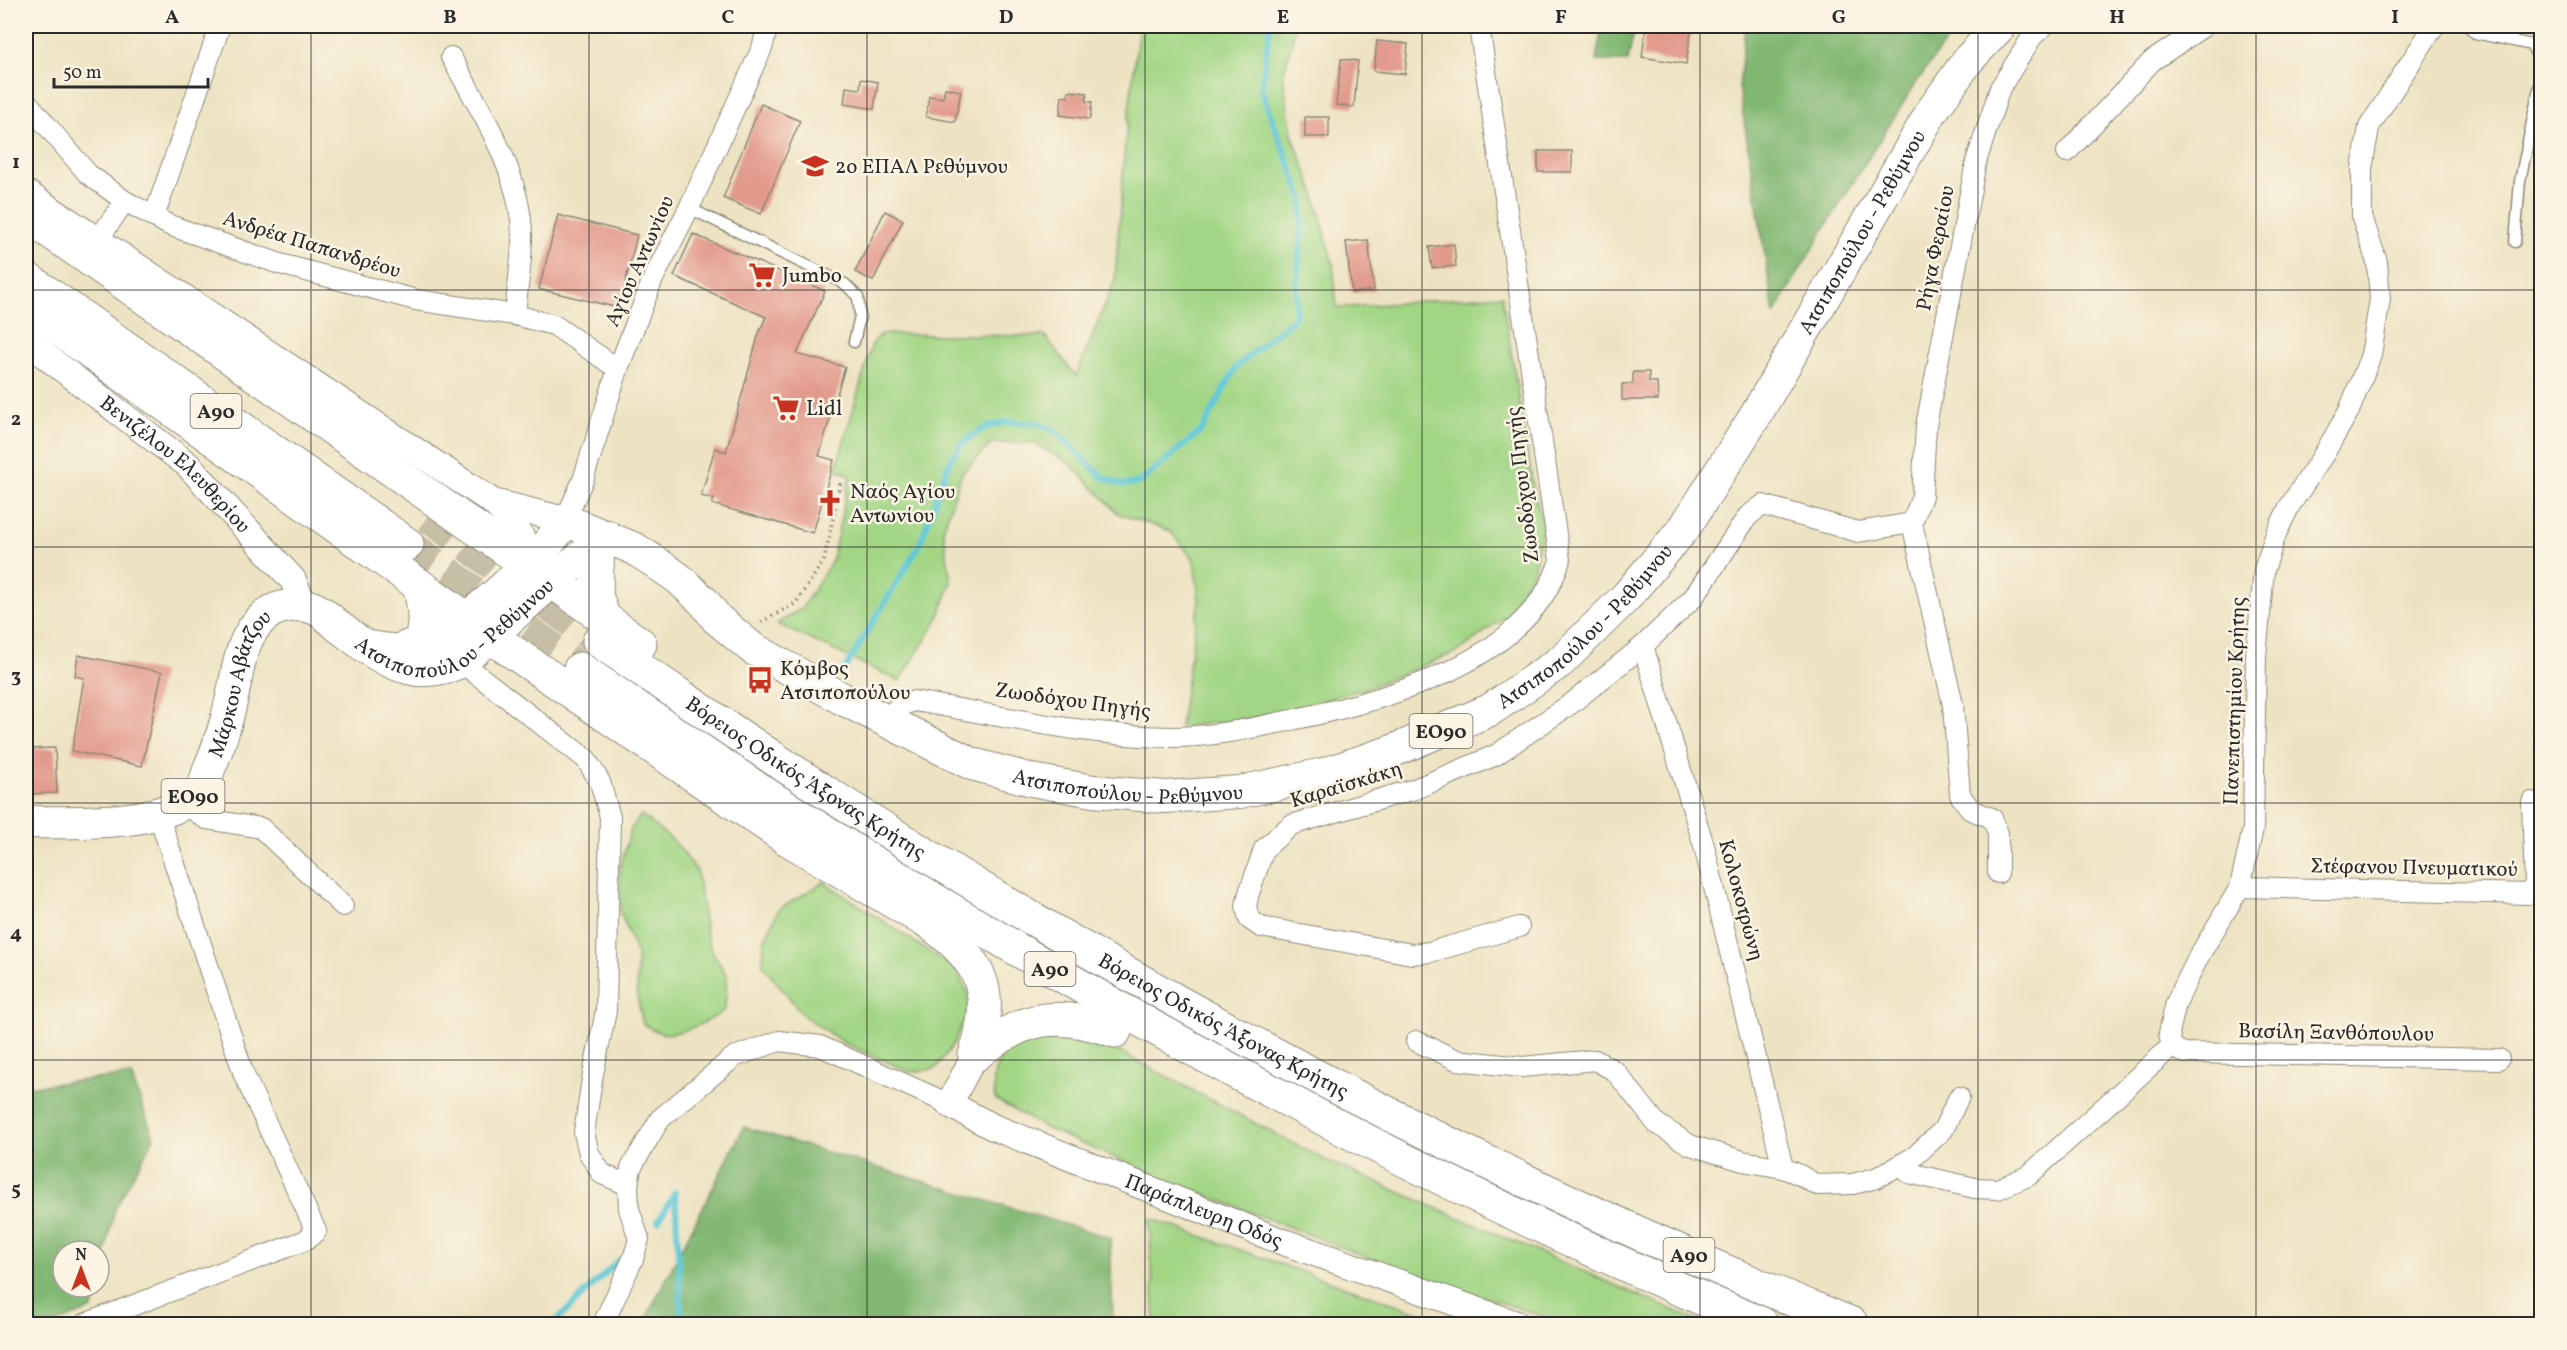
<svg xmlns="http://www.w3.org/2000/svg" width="2567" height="1350" font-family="Vollkorn,serif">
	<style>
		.green { fill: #a2d685; stroke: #668058; stroke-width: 1.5 }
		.forest { fill: #81b772; stroke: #56714e; stroke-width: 1.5 }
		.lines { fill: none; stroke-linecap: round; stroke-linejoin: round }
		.stream { stroke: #5dc7d7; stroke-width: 6 }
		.building { fill: #e29a8c }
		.motorway-tunnel { stroke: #c6bea5; stroke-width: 33; stroke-dasharray: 33 16; stroke-linecap: butt }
		.service-casing { stroke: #8c8777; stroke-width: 13 }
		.minor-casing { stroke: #8c8777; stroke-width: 22 }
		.tertiary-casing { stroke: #8c8777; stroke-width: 28 }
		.primary-casing { stroke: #8c8777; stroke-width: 34 }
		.motorway-casing { stroke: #8c8777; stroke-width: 35 }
		.path { stroke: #8c8777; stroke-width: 4; stroke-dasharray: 1.5 4.5; stroke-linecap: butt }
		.service { stroke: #fff; stroke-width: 10 }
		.minor { stroke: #fff; stroke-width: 20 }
		.tertiary { stroke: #fff; stroke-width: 26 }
		.primary { stroke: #fff; stroke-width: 32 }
		.motorway { stroke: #fff; stroke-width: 33 }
		.grid { fill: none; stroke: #2b2b2b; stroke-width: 1.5; stroke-opacity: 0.55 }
		.labels { text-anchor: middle; stroke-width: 5; stroke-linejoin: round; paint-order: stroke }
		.shield { fill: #fcf5e5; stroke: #6a6863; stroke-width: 1.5 }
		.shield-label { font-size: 20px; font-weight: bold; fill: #2b2b2b }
		.poi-label { font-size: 21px; fill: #2b2b2b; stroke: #fcf5e5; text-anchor: start }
		.street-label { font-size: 21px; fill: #2b2b2b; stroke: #fcf5e5 }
		.neatline { fill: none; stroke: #2b2b2b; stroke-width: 2 }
		.grid-label { font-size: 20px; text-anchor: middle; font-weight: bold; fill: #2b2b2b }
	</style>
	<rect width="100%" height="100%" fill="#fcf5e5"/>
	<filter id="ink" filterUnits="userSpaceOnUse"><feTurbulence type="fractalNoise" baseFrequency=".0167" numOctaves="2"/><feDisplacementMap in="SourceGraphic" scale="12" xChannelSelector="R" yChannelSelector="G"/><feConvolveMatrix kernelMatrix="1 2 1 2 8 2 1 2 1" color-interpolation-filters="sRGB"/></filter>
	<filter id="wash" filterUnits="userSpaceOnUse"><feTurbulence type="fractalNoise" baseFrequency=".008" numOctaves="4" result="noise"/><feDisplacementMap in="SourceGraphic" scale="24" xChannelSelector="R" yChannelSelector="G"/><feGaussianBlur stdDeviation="1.35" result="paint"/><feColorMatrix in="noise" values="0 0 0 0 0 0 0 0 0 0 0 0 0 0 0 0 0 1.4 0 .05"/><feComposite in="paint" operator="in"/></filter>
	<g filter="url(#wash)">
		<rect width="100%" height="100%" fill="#ede3c3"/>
		<g class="green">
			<polygon points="1139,26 1296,26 1283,76 1292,134 1315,195 1333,264 1337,308 1502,295 1533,487 1543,525 1533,572 1507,615 1459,651 1364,689 1263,717 1180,727 1199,600 1194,560 1170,531 1119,514 1069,463 1034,443 992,443 962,473 943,530 951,582 938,619 900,681 777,624 802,608 832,561 850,475 836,469 872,344 881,334 1045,336 1076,376 1115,280 1125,145"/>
			<path d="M641,815l34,27 22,29 9,62 5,17 16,26 -2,33c-12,11 -47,28 -64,24 -6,-1 -12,-6 -18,-9l-6,-28v-41l-17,-44v-43l11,-39z"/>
			<polygon points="824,882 954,968 968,992 968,1010 953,1045 935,1069 910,1072 844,1043 804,1016 763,965 764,941 779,909"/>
			<path d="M1071,1033l49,19 205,108 380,164h-140l-191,-64 -207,-80 -124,-53 -48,-28c-9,-57 31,-62 76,-66z"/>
			<polygon points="1149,1218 1452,1324 1155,1324"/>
		</g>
		<g class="forest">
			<polygon points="1602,26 1635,26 1628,61 1596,61"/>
			<path d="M1745,26h213c-29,35 -53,74 -77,112 -37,58 -73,117 -107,176l-35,-226z"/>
			<polygon points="131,1075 154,1138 115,1209 99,1279 99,1251 63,1251 63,1287 97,1287 92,1309 54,1324 26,1324 26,1087"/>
			<polygon points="744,1127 1110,1238 1113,1324 643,1324"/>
		</g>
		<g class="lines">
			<g class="stream">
				<polyline points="843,672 920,544 948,465 962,443 986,427 1005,422 1037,423 1054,430 1101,476 1122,485 1140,482 1202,430 1236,367 1295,317 1303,200 1261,90 1270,26"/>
				<polyline points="675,1192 682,1324"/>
				<polyline points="658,1221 675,1193"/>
				<polyline points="553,1324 619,1260"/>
			</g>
		</g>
		<g id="blocks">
			<g class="building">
				<polygon points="1646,26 1692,26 1686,64 1642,57"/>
				<polygon points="1377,41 1408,44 1405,74 1374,71"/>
				<polygon points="1341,59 1358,61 1354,107 1336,105"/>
				<polygon points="861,79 878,82 874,109 844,104 846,87 860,89"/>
				<polygon points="945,88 961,91 955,122 926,117 929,96 943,98"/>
				<polygon points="1069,91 1087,93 1086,102 1092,102 1090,119 1060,115 1062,96 1068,97"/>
				<polygon points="761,104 800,121 761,214 723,198"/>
				<rect x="1305" y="117" width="24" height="20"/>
				<rect x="1538" y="151" width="34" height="21"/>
				<polygon points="885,211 903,220 873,281 855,272"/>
				<polygon points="558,215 637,235 619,308 539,289"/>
				<polygon points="693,234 825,291 797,354 845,367 819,456 834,460 813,533 712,504 714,499 701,496 715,448 726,452 759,333 766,317 674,276"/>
				<polygon points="1368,240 1374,290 1352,293 1346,242"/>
				<polygon points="1454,244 1456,266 1432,268 1429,247"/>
				<polygon points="1633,372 1649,372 1649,382 1657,382 1658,400 1622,400 1622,384 1633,384"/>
				<polygon points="78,655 162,672 142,766 72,751 84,678 75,676"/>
				<polygon points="55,748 57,793 26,794 26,749"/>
			</g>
		</g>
	</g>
	<g filter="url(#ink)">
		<use href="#blocks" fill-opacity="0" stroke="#8c8777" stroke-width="1.5"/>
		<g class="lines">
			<g class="motorway-tunnel">
				<polyline points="428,516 599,641"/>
				<polyline points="407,544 580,669"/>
			</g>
			<defs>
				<g id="service">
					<polyline points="2468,26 2475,33 2532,45 2542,68"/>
					<polyline points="689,208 845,284 858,297 860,316 854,342"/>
					<polyline points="2515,242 2520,181 2542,73"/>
				</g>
				<g id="minor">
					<polyline points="2434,26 2369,127 2362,169 2362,217 2377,262 2380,299 2371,355 2349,411 2324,454 2289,507 2276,534 2264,570 2256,656 2253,829 2240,887 2199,956 2176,1003 2169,1033 2172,1048 2185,1053 2499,1059"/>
					<path d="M451,57c29,52 71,118 71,180 0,26 -5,52 -7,78"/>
					<polyline points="26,101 88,174 125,201 169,225 280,264 416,300 515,315 554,325 618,369"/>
					<polyline points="2067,152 2152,61 2204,26"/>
					<polyline points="154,217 220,26"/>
					<polyline points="97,241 125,201"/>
					<polyline points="565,520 583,480 618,369 653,279 689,208 762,48 768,26"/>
					<polyline points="1912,523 1953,705 1960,795 1971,810 1992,818 1998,833 1998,873"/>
					<polyline points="1643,646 1704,846 1783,1168"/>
					<polyline points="461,662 586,759 600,782 610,817 606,1011 592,1079 584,1133 589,1153 602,1174 628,1185"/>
					<path d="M887,721l11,-14 16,-6c85,14 170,35 256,36 43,0 84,-9 126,-18 91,-19 234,-58 264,-159l-81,-534"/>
					<polyline points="184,804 206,819 261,828 343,906"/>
					<polyline points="2240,887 2529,894 2535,884 2532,802"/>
					<polyline points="1519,927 1430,952 1412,954 1261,927 1249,919 1246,906 1249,893 1264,849 1291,825 1415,789 1496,755 1572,703 1643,646 1693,598 1748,516 1763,505 1858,532 1912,523 1922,496 1926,426 1976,162 2000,88 2032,37 2044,26"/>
					<polyline points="1416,1041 1457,1060 1522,1067 1595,1060 1615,1071 1657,1124 1690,1145 1743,1161 1783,1168 1800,1175 1817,1185 1853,1184 1876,1178 1914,1157 1943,1130 1959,1097"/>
					<polyline points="1898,1166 1909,1173 1975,1188 1998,1189 2028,1176 2172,1046"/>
					<polyline points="84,1324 306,1240 316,1231 244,1075 158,813"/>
					<polyline points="603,1324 633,1259 639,1239 629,1209 628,1185 631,1168 660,1119 734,1057 779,1041 820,1046 949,1104"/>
				</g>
				<g id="tertiary">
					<path d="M26,193l467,309c19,18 34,34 34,62"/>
					<path id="s1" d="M26,341l162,124 105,115 11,26"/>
					<polyline points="493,502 565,520"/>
					<path id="s2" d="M975,1055l-26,49 44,23 285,113 238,84"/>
				</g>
				<g id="primary">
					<path id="s3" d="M364,646c23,4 50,9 72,-2 7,-4 12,-10 18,-15 31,-25 93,-76 111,-109l70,29 20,13 23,16 26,24 13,17 35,29 89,50 131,66 60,16 61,11 72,6 75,-5 84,-18 69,-23 97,-41 70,-48 66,-65 59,-70 69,-109 178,-307 36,-51 32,-34"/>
					<path id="s4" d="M26,822c48,0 140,6 175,-32 4,-5 6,-14 8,-21 15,-34 22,-64 29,-101 5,-22 12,-44 34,-57 12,-6 32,-8 44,-2 8,4 15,11 22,17 21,16 44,36 70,42 18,5 36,1 53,-6l91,-81 55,-45"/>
				</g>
				<g id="motorway">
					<polyline points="26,215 527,564"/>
					<polyline points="26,278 407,544"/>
					<polyline points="26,306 467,619"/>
					<polyline points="598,543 596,595 604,619"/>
					<polyline points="552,581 640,644"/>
					<polyline points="491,637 786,838 924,920"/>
					<path id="s5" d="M599,641c80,53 158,108 239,159 322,204 661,382 1014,524"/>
					<path d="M401,650l19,-8c7,-19 4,-37 -1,-57"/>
					<path d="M580,669c79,53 157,108 238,159 301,190 615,359 944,496"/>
					<path d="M935,927c50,37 60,69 40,128"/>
					<path d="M975,1055c48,-39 82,-45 140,-24"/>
				</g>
			</defs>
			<use href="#service" class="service-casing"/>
			<use href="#minor" class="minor-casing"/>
			<use href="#tertiary" class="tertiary-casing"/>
			<use href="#primary" class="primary-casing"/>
			<use href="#motorway" class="motorway-casing"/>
			<polyline class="path" points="761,622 796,603 824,560 841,480"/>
			<use href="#service" class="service"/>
			<use href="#minor" class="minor"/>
			<use href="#tertiary" class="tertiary"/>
			<use href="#primary" class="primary"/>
			<use href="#motorway" class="motorway"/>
		</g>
	</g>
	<path class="grid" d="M311,26v1298M589,26v1298M867,26v1298M1145,26v1298M1422,26v1298M1700,26v1298M1978,26v1298M2256,26v1298M26,290h2516M26,547h2516M26,803h2516M26,1060h2516"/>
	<defs>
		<symbol id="school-bare" viewBox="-9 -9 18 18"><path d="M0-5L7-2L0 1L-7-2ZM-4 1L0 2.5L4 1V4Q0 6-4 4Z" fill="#c8321e" stroke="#fcf5e5" stroke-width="2.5" paint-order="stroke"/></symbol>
		<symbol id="supermarket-bare" viewBox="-9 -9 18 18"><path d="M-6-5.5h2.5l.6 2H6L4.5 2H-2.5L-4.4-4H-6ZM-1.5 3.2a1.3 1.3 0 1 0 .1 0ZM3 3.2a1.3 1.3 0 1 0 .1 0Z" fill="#c8321e" stroke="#fcf5e5" stroke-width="2.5" paint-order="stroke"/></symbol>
		<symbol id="church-bare" viewBox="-9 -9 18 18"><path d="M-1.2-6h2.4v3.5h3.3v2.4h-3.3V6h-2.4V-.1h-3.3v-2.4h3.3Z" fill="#c8321e" stroke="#fcf5e5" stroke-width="2.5" paint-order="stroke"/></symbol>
		<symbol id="bus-bare" viewBox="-9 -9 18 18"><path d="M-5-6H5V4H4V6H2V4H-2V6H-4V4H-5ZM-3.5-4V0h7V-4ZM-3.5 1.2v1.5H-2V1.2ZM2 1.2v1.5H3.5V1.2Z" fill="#c8321e" stroke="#fcf5e5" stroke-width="2.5" paint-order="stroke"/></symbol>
	</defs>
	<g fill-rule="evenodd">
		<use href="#school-bare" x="796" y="147" width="38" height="38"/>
		<use href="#supermarket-bare" x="743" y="256" width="38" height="38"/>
		<use href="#supermarket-bare" x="767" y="389" width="38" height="38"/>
		<use href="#church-bare" x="811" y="484" width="38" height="38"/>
		<use href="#bus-bare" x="741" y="661" width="38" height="38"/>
	</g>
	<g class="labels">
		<g class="shield">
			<rect x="190.5" y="394" width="51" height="34" rx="4.5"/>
			<rect x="1409.5" y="714" width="63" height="34" rx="4.5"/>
			<rect x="161.5" y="779" width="63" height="34" rx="4.5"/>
			<rect x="1024.5" y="952" width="51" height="34" rx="4.5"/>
			<rect x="1663.5" y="1238" width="51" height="34" rx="4.5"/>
		</g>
		<g class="shield-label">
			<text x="216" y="418">Α90</text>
			<text x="1441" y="738">ΕΟ90</text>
			<text x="193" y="803">ΕΟ90</text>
			<text x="1050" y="976">Α90</text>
			<text x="1689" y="1262">Α90</text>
		</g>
		<g class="poi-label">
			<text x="835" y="173">2ο ΕΠΑΛ Ρεθύμνου</text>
			<text x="782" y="282">Jumbo</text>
			<text x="806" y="415">Lidl</text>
			<text x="850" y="498">Ναός Αγίου<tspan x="850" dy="24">Αντωνίου</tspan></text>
			<text x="780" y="675">Κόμβος<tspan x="780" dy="24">Ατσιποπούλου</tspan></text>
		</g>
		<g class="street-label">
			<text dy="7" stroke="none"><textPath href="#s3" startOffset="1880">Ατσιποπούλου - Ρεθύμνου</textPath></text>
			<text transform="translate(312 244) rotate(17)" y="7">Ανδρέα Παπανδρέου</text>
			<text transform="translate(1935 248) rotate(-79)" y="7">Ρήγα Φεραίου</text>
			<text transform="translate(639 261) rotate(-66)" y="7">Αγίου Αντωνίου</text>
			<text dy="7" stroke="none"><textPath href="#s1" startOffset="194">Βενιζέλου Ελευθερίου</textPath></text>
			<text transform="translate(1522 485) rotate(-97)" y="7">Ζωοδόχου Πηγής</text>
			<text dy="7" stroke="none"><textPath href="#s4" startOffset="592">Ατσιποπούλου - Ρεθύμνου</textPath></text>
			<text dy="7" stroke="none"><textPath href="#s3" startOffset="1394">Ατσιποπούλου - Ρεθύμνου</textPath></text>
			<text dy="7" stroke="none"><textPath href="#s4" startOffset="296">Μάρκου Αβάτζου</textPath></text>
			<text transform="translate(1073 700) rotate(8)" y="7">Ζωοδόχου Πηγής</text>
			<text transform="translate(2234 701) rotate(-88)" y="7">Πανεπιστημίου Κρήτης</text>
			<text dy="7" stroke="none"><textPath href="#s5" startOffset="248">Βόρειος Οδικός Άξονας Κρήτης</textPath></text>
			<text dy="7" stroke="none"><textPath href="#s3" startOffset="890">Ατσιποπούλου - Ρεθύμνου</textPath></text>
			<text transform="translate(1346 784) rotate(-17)" y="7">Καραϊσκάκη</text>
			<text transform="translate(2414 867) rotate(1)" y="7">Στέφανου Πνευματικού</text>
			<text transform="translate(1742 900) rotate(75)" y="7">Κολοκοτρώνη</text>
			<text dy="7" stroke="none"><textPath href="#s5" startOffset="734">Βόρειος Οδικός Άξονας Κρήτης</textPath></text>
			<text transform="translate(2336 1032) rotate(1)" y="7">Βασίλη Ξανθόπουλου</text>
			<text dy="7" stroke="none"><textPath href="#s2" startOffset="332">Παράπλευρη Οδός</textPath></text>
		</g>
	</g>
	<rect width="2567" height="1350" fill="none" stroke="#fcf5e5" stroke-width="66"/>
	<g transform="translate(81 1269)"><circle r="28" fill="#fcf5e5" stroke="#a8a49b" stroke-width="1.5"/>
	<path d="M0-4.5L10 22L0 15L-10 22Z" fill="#c8321e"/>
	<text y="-9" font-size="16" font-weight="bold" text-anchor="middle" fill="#2b2b2b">N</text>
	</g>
	<path d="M54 78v9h154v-9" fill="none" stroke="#2b2b2b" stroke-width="3"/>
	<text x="63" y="78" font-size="18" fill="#2b2b2b" stroke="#fcf5e5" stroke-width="4.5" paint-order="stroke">50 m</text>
	<rect x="33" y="33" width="2501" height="1284" class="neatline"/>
	<g class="grid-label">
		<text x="172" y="23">A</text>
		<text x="450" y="23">B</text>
		<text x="728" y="23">C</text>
		<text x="1006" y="23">D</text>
		<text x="1283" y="23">E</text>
		<text x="1561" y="23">F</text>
		<text x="1839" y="23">G</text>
		<text x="2117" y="23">H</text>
		<text x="2395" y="23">I</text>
		<text x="16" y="168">1</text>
		<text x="16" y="425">2</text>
		<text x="16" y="682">3</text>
		<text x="16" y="939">4</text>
		<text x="16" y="1195">5</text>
	</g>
</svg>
